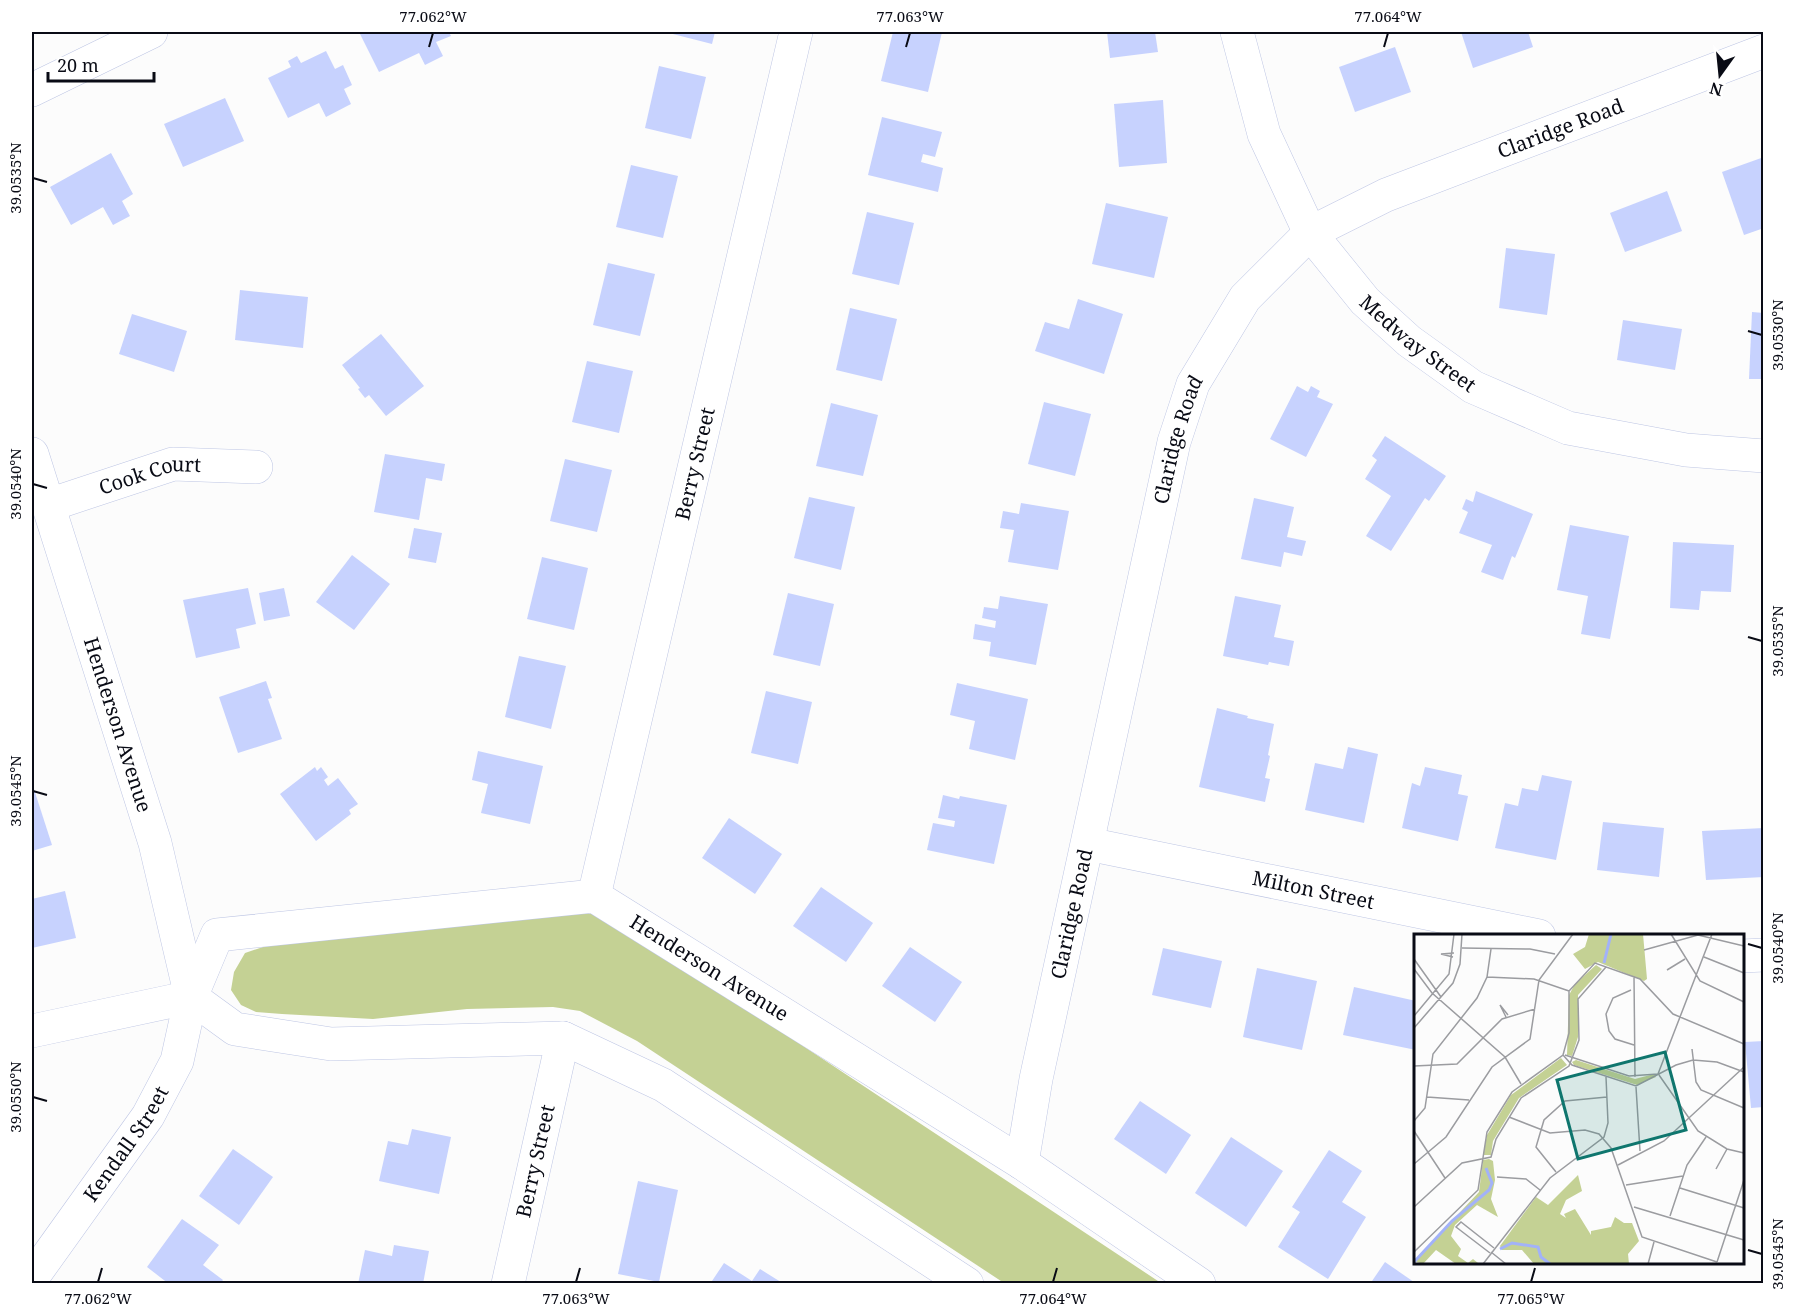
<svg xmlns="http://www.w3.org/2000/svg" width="1795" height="1315" font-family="'Noto Serif',serif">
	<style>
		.green { fill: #c4d194 }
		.building { fill: #c7d2fe }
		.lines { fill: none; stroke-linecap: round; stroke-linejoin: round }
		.minor-casing { stroke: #bec6e4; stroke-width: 34 }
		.minor { stroke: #fff; stroke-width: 33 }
		.ticks { fill: none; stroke: #090b15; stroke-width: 2 }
		.labels { text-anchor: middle; stroke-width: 4.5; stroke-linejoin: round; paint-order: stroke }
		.street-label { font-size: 20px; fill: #090b15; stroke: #fff }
		.inset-river { fill: none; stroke: #a2b2f9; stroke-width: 3 }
		.inset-road { fill: none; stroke: #9b9ca0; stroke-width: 1.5 }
		.view { fill: #0f766e; fill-opacity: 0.15; stroke: #0f766e; stroke-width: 3 }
		.inset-edge { fill: none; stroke: #090b15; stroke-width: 3 }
		.neatline { fill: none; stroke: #090b15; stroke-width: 2 }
		.ticks-label { font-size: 15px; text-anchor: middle; fill: #090b15 }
	</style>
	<rect width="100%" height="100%" fill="#fcfcfc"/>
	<polygon class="green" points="573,910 597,915 678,963 1161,1283 1004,1283 637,1041 580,1011 553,1007 467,1009 373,1019 282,1014 256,1012 241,1005 231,990 234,972 245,953 281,941"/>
	<g class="building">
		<polygon points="359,32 449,32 451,36 436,42 443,56 425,65 419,53 379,72"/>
		<polygon points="665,32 715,32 712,44"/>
		<polygon points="893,32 942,32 928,92 881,81"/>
		<polygon points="1107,32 1155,32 1158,52 1110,58"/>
		<polygon points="1461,32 1528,32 1533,47 1473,68"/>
		<polygon points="1395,47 1411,92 1355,112 1339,67"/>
		<polygon points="326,51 335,69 343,65 352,85 344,89 351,104 326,117 319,103 288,118 268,78 291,67 288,61 297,56 301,63"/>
		<polygon points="659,66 706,77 691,139 645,128"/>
		<polygon points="225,98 244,141 183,167 164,124"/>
		<polygon points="1163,100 1167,163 1119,167 1114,104"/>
		<polygon points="882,117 942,132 935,157 923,154 921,162 943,168 938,192 868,175"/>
		<polygon points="111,153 133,194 122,201 130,216 113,225 103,207 71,225 50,187"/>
		<polygon points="1764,157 1764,228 1744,235 1722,172"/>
		<polygon points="631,165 678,176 663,238 616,227"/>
		<polygon points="1667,191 1682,231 1625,252 1610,213"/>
		<polygon points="1106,203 1168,217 1154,278 1092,264"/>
		<polygon points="867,212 914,223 899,285 852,274"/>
		<polygon points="1506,248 1555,254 1547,315 1499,308"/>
		<polygon points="608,263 655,274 640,336 593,325"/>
		<polygon points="240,290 308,297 303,348 235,340"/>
		<polygon points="1078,299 1123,314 1104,374 1035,351 1045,322 1069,329"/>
		<polygon points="850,308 897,319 882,381 836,370"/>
		<polygon points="1752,312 1764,313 1764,379 1749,379"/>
		<polygon points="132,314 187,331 174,372 119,354"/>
		<polygon points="1623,320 1682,329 1675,370 1617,360"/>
		<polygon points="381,334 424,386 386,416 369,395 365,398 358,389 360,388 342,365"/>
		<polygon points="587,361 633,371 619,433 572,422"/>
		<polygon points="1297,386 1308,392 1311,386 1320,391 1317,397 1333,404 1306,457 1270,439"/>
		<polygon points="1044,402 1091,414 1075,476 1028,464"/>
		<polygon points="831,403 878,415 863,476 816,466"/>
		<polygon points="1385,436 1446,476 1429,501 1425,498 1391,551 1366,536 1391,496 1365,479 1377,460 1372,456"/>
		<polygon points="385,454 445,464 442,481 426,478 419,520 374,512"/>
		<polygon points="565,459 612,470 597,532 550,521"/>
		<polygon points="1476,491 1533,514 1515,558 1512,556 1503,580 1481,572 1492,545 1459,533 1468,512 1462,509 1466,499 1473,502"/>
		<polygon points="809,497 855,507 841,570 794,558"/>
		<polygon points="1254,498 1294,507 1287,537 1306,541 1302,556 1284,552 1281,567 1241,559"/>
		<polygon points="1021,503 1069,511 1058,570 1008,562 1014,530 1000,528 1003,511 1019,514"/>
		<polygon points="1570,525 1629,536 1610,639 1581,634 1588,596 1557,590"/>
		<polygon points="414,528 442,533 436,563 408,558"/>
		<polygon points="1673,542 1734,545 1731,592 1701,591 1699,610 1670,608"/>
		<polygon points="352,555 390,584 354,630 316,602"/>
		<polygon points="542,557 588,568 574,630 527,619"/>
		<polygon points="248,588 256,624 236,629 240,648 196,658 183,600"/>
		<polygon points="284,588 290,616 264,621 259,593"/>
		<polygon points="788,593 834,604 820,666 773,655"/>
		<polygon points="1000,596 1048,604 1036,665 989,656 991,642 973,639 975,624 995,628 996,621 982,618 984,607 998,609"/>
		<polygon points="1235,596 1281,605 1274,637 1294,641 1289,666 1269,662 1268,665 1223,656"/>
		<polygon points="519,656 566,666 551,729 505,717"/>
		<polygon points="266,681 272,698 268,699 282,739 238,753 219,697"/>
		<polygon points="957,683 1028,699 1015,760 969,749 975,721 950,715"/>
		<polygon points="766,691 812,702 798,764 751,753"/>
		<polygon points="1217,708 1248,716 1247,718 1274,724 1268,755 1270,756 1265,778 1270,779 1265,802 1199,787"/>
		<polygon points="1348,747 1378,754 1364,823 1305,810 1315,763 1343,769"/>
		<polygon points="478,751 543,766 530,824 481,813 488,784 472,780"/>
		<polygon points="315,767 317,771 321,767 328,777 324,780 328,786 338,778 358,804 349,810 351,814 316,841 280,794"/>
		<polygon points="1425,767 1462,775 1458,794 1468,796 1458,841 1402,828 1412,783 1420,786"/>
		<polygon points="1542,775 1572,781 1556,860 1495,848 1505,803 1518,806 1522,788 1538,791"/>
		<polygon points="32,783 52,845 32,851"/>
		<polygon points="943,795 959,799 960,796 1007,805 994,864 927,850 933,823 954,827 955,821 938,818"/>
		<polygon points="729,818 782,854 755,894 702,858"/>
		<polygon points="1603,822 1664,828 1659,877 1597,870"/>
		<polygon points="1764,828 1764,877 1706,880 1702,831"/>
		<polygon points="821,887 873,923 846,962 793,926"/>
		<polygon points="65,891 76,938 32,948 32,899"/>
		<polygon points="910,947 962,982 935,1022 882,986"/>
		<polygon points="1163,948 1222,961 1211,1008 1152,995"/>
		<polygon points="1257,968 1317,981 1302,1050 1243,1037"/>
		<polygon points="1354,987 1416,1001 1416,1050 1343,1035"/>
		<polygon points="1764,1041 1764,1107 1751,1108 1745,1042"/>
		<polygon points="1140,1101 1191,1135 1166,1174 1114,1139"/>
		<polygon points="412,1129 451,1137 439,1194 379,1181 388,1141 408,1145"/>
		<polygon points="1231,1137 1283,1171 1246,1227 1195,1193"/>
		<polygon points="233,1149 273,1177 239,1225 199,1196"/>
		<polygon points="1329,1150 1362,1171 1342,1202 1366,1217 1328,1279 1278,1247 1300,1212 1292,1207"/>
		<polygon points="638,1181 678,1190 659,1282 618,1274"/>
		<polygon points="182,1219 219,1245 203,1265 223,1280 220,1284 169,1284 147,1267"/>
		<polygon points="394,1245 429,1251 423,1284 358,1284 365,1250 392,1256"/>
		<polygon points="1385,1262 1411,1280 1416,1284 1370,1284"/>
		<polygon points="724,1263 752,1281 760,1269 784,1284 710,1284"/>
	</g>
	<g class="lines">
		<defs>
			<g id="minor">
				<path id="s1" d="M1237,32l27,102 46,99 55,68 44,40 64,46 95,41 118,22 78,6"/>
				<polyline points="32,90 151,32"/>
				<path id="s2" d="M32,454l123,389 36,154 44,32 96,15 232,-6 100,47 304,199"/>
				<path id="s3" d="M49,505l124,-41 83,3"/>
				<path id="s4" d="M1088,844l451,92"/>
				<path id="s5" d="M594,896l202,-864"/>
				<polyline points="1742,956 1764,955"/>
				<polyline points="32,1031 191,997"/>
				<path id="s6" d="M1022,1163l14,-84 138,-637 19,-58 52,-86 65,-65 76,-38 378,-144"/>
				<path id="s7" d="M32,1278l116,-162 29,-55 14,-64 26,-62 377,-39 428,267 177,121"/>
				<path id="s8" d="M508,1284l55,-246"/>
			</g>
		</defs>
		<use href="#minor" class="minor-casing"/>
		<use href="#minor" class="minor"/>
	</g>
	<path class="ticks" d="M429,47l4,-14M906,47l4,-14M1384,47l4,-14M33,178l14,4M1748,331l14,4M33,484l14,4M1748,637l14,4M33,791l14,4M1748,944l14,4M33,1097l14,4M1748,1250l14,4M98,1282l4,-14M576,1282l4,-14M1053,1282l4,-14M1531,1282l4,-14"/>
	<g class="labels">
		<g class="street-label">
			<text dy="7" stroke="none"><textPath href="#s6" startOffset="1262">Claridge Road</textPath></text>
			<text dy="7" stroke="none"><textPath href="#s1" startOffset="370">Medway Street</textPath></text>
			<text dy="7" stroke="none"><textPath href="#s6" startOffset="740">Claridge Road</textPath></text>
			<text dy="7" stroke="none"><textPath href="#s5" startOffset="444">Berry Street</textPath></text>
			<text dy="7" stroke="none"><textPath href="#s3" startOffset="106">Cook Court</textPath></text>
			<text dy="7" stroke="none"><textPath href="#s2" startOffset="284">Henderson Avenue</textPath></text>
			<text dy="7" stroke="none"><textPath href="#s4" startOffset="230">Milton Street</textPath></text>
			<text dy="7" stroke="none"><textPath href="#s6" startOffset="254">Claridge Road</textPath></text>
			<text dy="7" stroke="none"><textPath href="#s7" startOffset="909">Henderson Avenue</textPath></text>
			<text dy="7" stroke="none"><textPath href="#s7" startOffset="164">Kendall Street</textPath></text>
			<text dy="7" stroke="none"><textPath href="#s8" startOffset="126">Berry Street</textPath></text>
		</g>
	</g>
	<g transform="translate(1414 934)">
		<rect width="330" height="330" fill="#fcfcfc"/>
		<path d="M175,0h54l4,45 -3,2 -46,-19 -13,7 -12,-15 12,-7zM182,31l6,4 -24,26v42l-6,19 -5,-1 2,-60 6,-11zM147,124l6,7 -48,33 -26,43 -2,14h-8l4,-20 24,-40zM162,126l59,19 19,-5 2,3 -19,8 -63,-20 -2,-3zM75,225l4,2 2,19 -4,19 7,18 -21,-12 -22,20 -4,11 10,13 -3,7 10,7 5,-4 5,4 -22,1 -20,-14 -13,14 -9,-3 65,-69 4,-32zM164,241l4,16 -16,9 -6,14 6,4 -2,-4 11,-5 16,26v-4l20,-4 4,-10 9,6h8l7,18 -11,13 1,10h-95l-12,-14h-20l-2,-4 36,-49 12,8z" fill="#c4d194"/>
		<path class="inset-river" d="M190,29l7,-29M86,315l12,-6 26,4 3,10 9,7M0,328l38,-41 37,-31 3,-7 -6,-15"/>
		<path class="inset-road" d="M257,0l29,47 44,21M48,14l68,1 25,5M230,16l54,-15 46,11M39,23l-12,-3 13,-1M290,23l40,16M0,25l27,38M0,35l18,24 73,64 16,27M253,36l18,-11M220,42l1,101M73,43l47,2 35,12M217,56l-18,8 -7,16 3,17 6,8 19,6M0,82l35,-42 5,-40M92,83l-6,-12 8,10M0,94l39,-45 7,-19 2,-30M278,115l4,33 5,8 43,18M149,121l9,10 64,21 40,-21 17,-5 24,2 27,10M151,121l64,21 29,-2M0,132l43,-2 45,-45 33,-10M244,140l54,-140M245,141l39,56 29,18 17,4M222,153l4,64M13,163l42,3M95,183l41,16 35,-3 14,4 12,14 31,89 75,25M0,187l11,-13 8,-54 44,-56 10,-21 4,-28M0,197l31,47M0,230l32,-27 46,-70 38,-28 9,-59 34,-46M204,231l46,-24 80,-74M302,235l11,-20M142,238l-20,-25 8,-27 21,-19 42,-4M83,243l29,2 14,11M212,251l57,-9M266,254l64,20M0,273l48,-44 29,-6 5,-18 25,-41 48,-32 10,-26 -1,-41 28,-32M220,273l110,33M256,282l17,-51 19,-28M0,318l64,-62 9,-58 25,-40 51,-37 6,-22v-42l26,-28 45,16 33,35 71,30M77,318l15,12M76,319l-34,-26 5,-5 33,26M303,328l27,-82M69,330l67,-86 54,-41 4,-14 -2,-46M234,330l6,-22"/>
		<path class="view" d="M251,118l21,78 -108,29 -21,-79z"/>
		<rect width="330" height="330" class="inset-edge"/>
	</g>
	<rect width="1795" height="1315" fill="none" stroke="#ffffff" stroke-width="66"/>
	<g transform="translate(1720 75) rotate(195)" stroke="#ffffff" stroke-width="4.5" paint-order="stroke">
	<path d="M0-4.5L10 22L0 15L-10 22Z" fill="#090b15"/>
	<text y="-9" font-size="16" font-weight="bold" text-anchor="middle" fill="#090b15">N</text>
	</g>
	<path d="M48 72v9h106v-9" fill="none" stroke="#090b15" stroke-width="3"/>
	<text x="57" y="72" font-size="18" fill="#090b15" stroke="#ffffff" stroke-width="4.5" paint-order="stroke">20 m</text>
	<rect x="33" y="33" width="1729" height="1249" class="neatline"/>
	<g class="ticks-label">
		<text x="433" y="22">77.062°W</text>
		<text x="910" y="22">77.063°W</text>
		<text x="1388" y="22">77.064°W</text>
		<text transform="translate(16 178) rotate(-90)" y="5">39.0535°N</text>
		<text transform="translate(1778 335) rotate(-90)" y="5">39.0530°N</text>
		<text transform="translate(16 484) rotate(-90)" y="5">39.0540°N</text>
		<text transform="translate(1778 641) rotate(-90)" y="5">39.0535°N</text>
		<text transform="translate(16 791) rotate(-90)" y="5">39.0545°N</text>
		<text transform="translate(1778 948) rotate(-90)" y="5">39.0540°N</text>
		<text transform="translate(16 1097) rotate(-90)" y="5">39.0550°N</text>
		<text transform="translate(1778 1254) rotate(-90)" y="5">39.0545°N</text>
		<text x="98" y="1304">77.062°W</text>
		<text x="576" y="1304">77.063°W</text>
		<text x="1053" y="1304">77.064°W</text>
		<text x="1531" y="1304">77.065°W</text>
	</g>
</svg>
